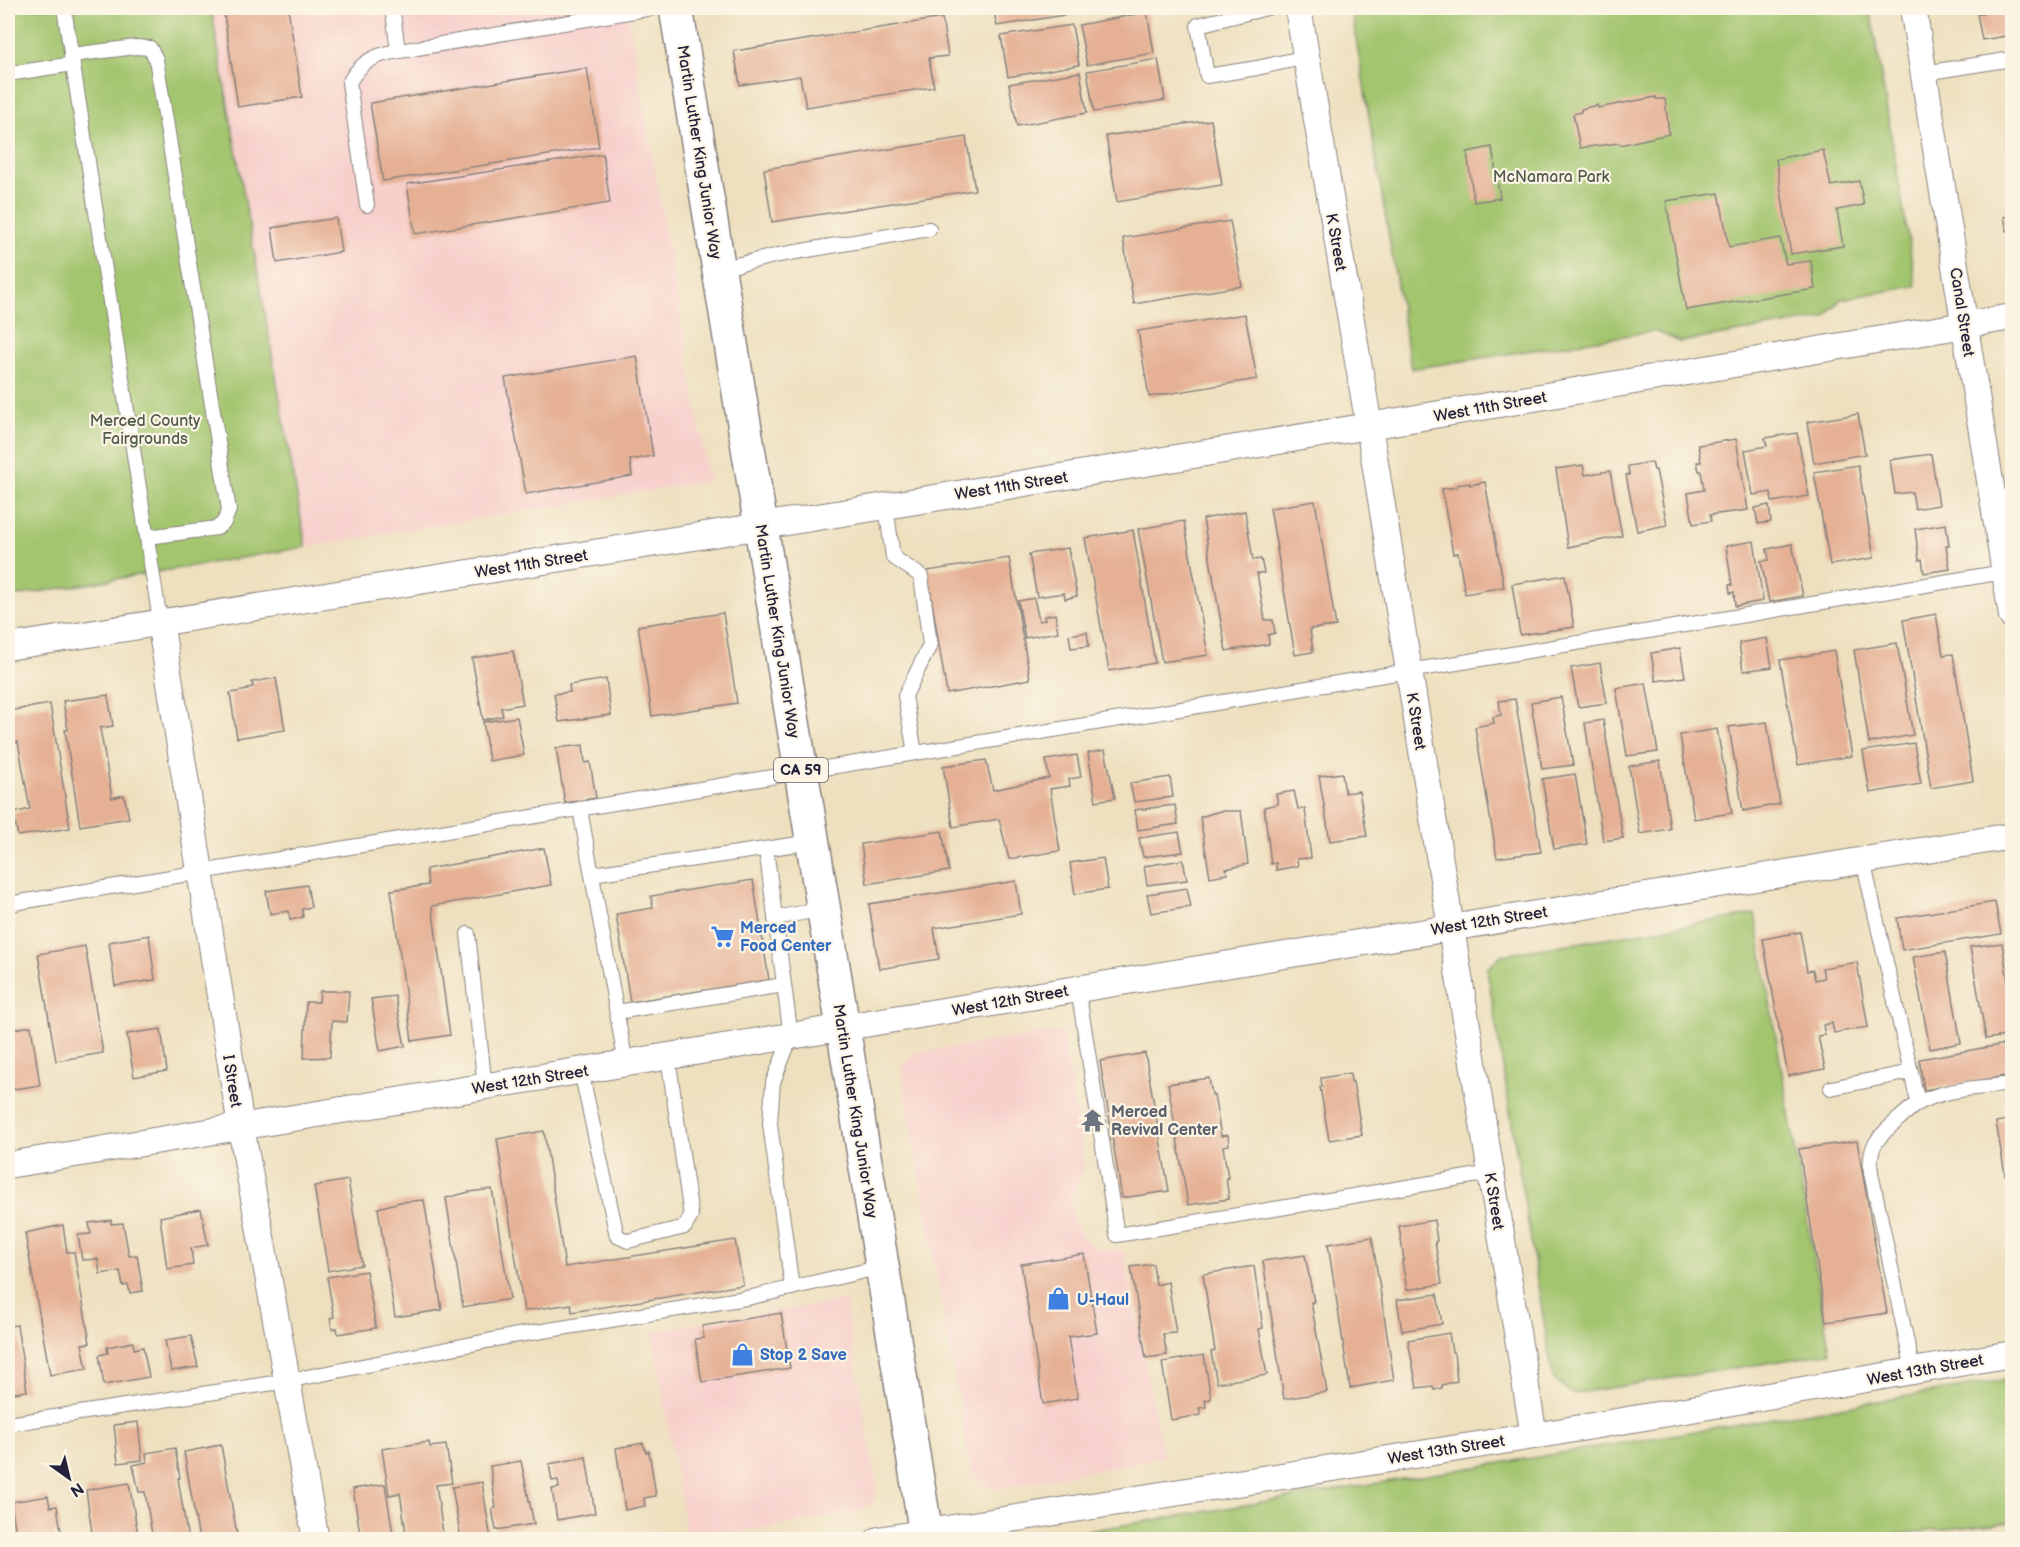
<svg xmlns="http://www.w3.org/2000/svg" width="2020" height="1547" font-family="'Balsamiq Sans',sans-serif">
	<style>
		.built { fill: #f7d0cc }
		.green { fill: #a3c56e; stroke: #627454; stroke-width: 1.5 }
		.building { fill: #e5b094 }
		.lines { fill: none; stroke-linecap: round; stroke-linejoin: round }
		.lane-casing { stroke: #88817d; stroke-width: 16 }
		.street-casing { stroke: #88817d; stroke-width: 28 }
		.highway-casing { stroke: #88817d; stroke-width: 36 }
		.lane { stroke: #fff; stroke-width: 14 }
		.street { stroke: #fff; stroke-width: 26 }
		.highway { stroke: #fff; stroke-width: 33 }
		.labels { text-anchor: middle; stroke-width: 4.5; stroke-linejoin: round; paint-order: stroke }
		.shield { fill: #fcf5e5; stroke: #63616e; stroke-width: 1.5 }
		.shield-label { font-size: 15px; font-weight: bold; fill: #22223b }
		.street-label { font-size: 16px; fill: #22223b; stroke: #fcf5e5 }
		.park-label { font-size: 16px; fill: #4f5b4d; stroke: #fcf5e5 }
		.shop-label { font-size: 16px; font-weight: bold; fill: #366cbe; stroke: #fcf5e5; text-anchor: start }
		.worship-label { font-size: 16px; font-weight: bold; fill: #5b616d; stroke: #fcf5e5; text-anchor: start }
	</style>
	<rect width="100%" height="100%" fill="#fcf5e5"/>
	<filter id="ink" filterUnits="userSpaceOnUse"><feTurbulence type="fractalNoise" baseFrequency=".0167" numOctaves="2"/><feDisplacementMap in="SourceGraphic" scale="12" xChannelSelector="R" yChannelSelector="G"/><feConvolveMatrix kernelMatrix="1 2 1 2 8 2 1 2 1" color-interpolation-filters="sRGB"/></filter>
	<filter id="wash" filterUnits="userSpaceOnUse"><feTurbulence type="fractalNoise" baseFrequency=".008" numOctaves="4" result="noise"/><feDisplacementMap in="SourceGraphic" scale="24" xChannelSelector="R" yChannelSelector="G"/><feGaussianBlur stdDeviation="1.35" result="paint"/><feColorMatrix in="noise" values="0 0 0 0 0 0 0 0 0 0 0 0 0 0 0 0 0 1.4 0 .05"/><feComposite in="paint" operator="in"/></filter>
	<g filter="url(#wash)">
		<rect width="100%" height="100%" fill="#eee0bf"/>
		<g class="built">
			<polygon points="211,8 627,8 709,481 306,547"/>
			<polygon points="1062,1031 1084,1167 1079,1181 1072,1193 1072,1208 1075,1225 1085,1240 1101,1249 1124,1251 1163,1457 993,1490 971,1472 901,1067 915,1053"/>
			<polygon points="845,1300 877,1488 873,1502 859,1512 699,1539 687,1539 652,1331"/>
		</g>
		<g class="green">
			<polygon points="8,8 211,8 306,547 8,597"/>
			<polygon points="1351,8 1870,8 1916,286 1841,299 1825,318 1680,342 1655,331 1411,369"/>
			<polygon points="1755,914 1830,1353 1572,1394 1553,1378 1487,969 1501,955"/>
			<polygon points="2012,1379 2012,1522 1844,1540 1038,1539"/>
		</g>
		<g id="blocks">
			<g class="building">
				<polygon points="223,8 288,8 302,97 238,107"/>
				<polygon points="993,8 1100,8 1101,9 997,26"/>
				<polygon points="1982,8 2012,8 2012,35 1982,40 1977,14 1983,14"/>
				<polygon points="1147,12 1154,53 1087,65 1079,25"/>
				<polygon points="942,18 948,56 929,58 934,87 806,107 800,76 740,85 734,51"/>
				<polygon points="1072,25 1079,65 1008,77 1001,36"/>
				<polygon points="1158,59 1165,100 1094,112 1087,71"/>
				<polygon points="587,68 599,147 383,181 370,103"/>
				<polygon points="1080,72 1087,113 1017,126 1009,84"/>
				<polygon points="1656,97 1656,99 1665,99 1669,134 1620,145 1619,143 1580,148 1573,114 1581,112 1581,109 1597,105 1598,108"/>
				<polygon points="1211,120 1222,185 1117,202 1106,136"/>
				<polygon points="966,137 975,190 772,222 764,169"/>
				<polygon points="1492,147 1500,198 1474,202 1467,152"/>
				<polygon points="1823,150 1831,186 1859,181 1864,205 1837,210 1843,246 1791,254 1776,159"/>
				<polygon points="603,154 610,203 415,234 407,184"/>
				<polygon points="1719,193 1729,247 1780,238 1786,264 1811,261 1815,289 1686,310 1666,201"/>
				<polygon points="2012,215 2012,230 2007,231 2004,217"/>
				<polygon points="336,218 341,252 277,263 272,228"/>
				<polygon points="1230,221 1242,286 1134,304 1123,238"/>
				<polygon points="1245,314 1257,379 1149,397 1138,331"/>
				<polygon points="637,356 653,456 630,460 632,476 526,494 505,378"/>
				<polygon points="1858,414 1865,454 1814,463 1807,422"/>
				<polygon points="1797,433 1809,496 1772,502 1771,492 1753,495 1745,450 1767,446 1765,438"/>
				<polygon points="1736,439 1748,510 1710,515 1711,521 1693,524 1688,493 1704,490 1701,471 1699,471 1697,462 1701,462 1698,445"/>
				<polygon points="1931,454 1939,505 1915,509 1912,492 1895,494 1890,460"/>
				<polygon points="1652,462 1654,470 1656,470 1667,525 1637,531 1626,475 1629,475 1628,466"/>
				<polygon points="1583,465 1585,475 1610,471 1622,536 1568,547 1556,469"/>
				<polygon points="1858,465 1874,558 1830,565 1814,472"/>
				<polygon points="1485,482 1504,587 1465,594 1458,553 1453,554 1442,489 1457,487 1457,485 1470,483 1470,485"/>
				<polygon points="1315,501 1336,626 1310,629 1313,652 1295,655 1270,508"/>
				<polygon points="1769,505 1771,522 1758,524 1755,508"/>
				<polygon points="1245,511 1253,560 1261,559 1264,573 1257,573 1265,620 1273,620 1275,633 1268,635 1269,644 1226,651 1203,519"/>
				<polygon points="1184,521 1208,655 1162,662 1138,529"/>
				<polygon points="1946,524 1949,546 1946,546 1950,569 1924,573 1922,559 1919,560 1915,529"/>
				<polygon points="1133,530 1155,663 1109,671 1085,538"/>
				<polygon points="1754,541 1763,601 1735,606 1734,592 1730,593 1729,585 1732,585 1726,546"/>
				<polygon points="1792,544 1803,596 1769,602 1761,561 1769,560 1767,549"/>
				<polygon points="1068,548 1077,596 1065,599 1064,593 1037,597 1029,554"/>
				<polygon points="1009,558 1030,679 947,694 927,571"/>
				<polygon points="1565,575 1574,627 1520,635 1512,584"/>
				<polygon points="1034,598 1039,621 1045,620 1044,616 1055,614 1058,632 1025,638 1018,601"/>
				<polygon points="723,613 737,703 652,716 638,626"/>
				<polygon points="1936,614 1943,655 1953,654 1973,781 1931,788 1903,620"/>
				<polygon points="1087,632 1089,646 1071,648 1069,635"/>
				<polygon points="1767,638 1772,667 1743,671 1739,643"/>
				<polygon points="1897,643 1913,735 1869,743 1854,650"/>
				<polygon points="1680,648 1685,677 1656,681 1651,653"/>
				<polygon points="513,651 523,704 501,708 503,716 483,720 472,658"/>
				<polygon points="1834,651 1852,756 1798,765 1780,660"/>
				<polygon points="1600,663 1607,703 1578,707 1571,668"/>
				<polygon points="276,678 285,730 237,738 230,693 248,690 247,688 253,687 252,682"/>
				<polygon points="606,679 611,715 559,722 554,694 570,692 569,685"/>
				<polygon points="1646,683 1658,752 1627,756 1616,688"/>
				<polygon points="108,695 113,726 100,728 112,798 124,795 129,818 80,826 65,730 68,730 63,701"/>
				<polygon points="1561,697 1573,765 1542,769 1531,702"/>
				<polygon points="1515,699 1541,852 1497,858 1475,727 1494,723 1493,717 1501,715 1499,701"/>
				<polygon points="50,704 70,828 18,836 13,813 30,809 18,742 8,744 8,711"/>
				<polygon points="517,717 524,755 489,761 483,722"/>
				<polygon points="1603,720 1623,838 1603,841 1585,723"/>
				<polygon points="1767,722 1780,804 1743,811 1729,727"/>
				<polygon points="1717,729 1732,813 1694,819 1680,735"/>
				<polygon points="1914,743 1921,784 1870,793 1863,751"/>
				<polygon points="583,745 585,763 590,762 596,798 565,803 556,748"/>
				<polygon points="1105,750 1115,798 1096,801 1088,753"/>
				<polygon points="1077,755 1081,777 1069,779 1070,786 1050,789 1060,851 1009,859 999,819 953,827 943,766 986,760 993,790 1049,778 1046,760"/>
				<polygon points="1660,761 1670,829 1640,834 1629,766"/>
				<polygon points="1342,773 1345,793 1359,791 1367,836 1330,841 1319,776"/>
				<polygon points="1575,774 1587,844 1554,849 1542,779"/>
				<polygon points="1170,777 1173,797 1134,802 1130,783"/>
				<polygon points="1294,791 1298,809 1305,809 1311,858 1297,859 1298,866 1276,870 1276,863 1271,864 1264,807 1278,804 1276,794"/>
				<polygon points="1175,805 1178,824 1138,830 1135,810"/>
				<polygon points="1220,811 1241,811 1248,864 1226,869 1227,874 1210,877 1200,817"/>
				<polygon points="942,831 949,871 867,884 861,844"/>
				<polygon points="1179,832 1183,852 1143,857 1139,838"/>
				<polygon points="544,848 551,885 432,906 450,1035 412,1041 391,890 428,885 426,869"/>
				<polygon points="1103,858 1108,889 1075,894 1070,863"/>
				<polygon points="1183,860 1187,880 1147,885 1144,866"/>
				<polygon points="753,880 769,980 630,1002 616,914 653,908 651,896"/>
				<polygon points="1016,881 1021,914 934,928 939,959 879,969 869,904"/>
				<polygon points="307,885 311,907 302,909 303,917 290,920 289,911 270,914 266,891"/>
				<polygon points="1187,888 1191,907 1151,913 1147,894"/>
				<polygon points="1995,902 2001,934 1902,950 1897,918"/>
				<polygon points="1800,932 1807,971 1813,970 1815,980 1824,978 1822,968 1857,962 1868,1027 1834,1033 1832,1023 1823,1025 1825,1035 1818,1036 1825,1069 1788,1076 1763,939"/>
				<polygon points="149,935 155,980 115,986 109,942"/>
				<polygon points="2002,943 2012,1007 2012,1035 1986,1039 1970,947"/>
				<polygon points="85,946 103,1053 56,1061 38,954"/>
				<polygon points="1945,952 1961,1043 1930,1049 1913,957"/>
				<polygon points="320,991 349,991 347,1022 332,1021 330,1057 304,1058 306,1002 319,1002"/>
				<polygon points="395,996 405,1046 380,1051 371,999"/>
				<polygon points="31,1026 40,1085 8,1090 8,1030"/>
				<polygon points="161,1029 167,1071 134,1077 127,1034"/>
				<polygon points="2012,1043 2012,1075 1924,1090 1919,1059"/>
				<polygon points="1145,1053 1169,1191 1122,1198 1100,1061"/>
				<polygon points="1350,1073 1351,1082 1353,1082 1362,1135 1329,1140 1320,1087 1322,1087 1321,1078"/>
				<polygon points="1209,1078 1212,1095 1214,1095 1221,1136 1228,1135 1229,1145 1223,1146 1228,1178 1226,1178 1229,1199 1188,1205 1168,1084"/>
				<polygon points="2012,1119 2012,1174 2005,1175 1996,1122"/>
				<polygon points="544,1131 565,1267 735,1240 743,1285 572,1312 571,1304 524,1311 497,1139"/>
				<polygon points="1857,1141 1887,1313 1826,1322 1799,1149"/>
				<polygon points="348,1180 362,1265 328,1271 314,1186"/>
				<polygon points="492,1189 510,1299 463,1307 446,1198 469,1192"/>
				<polygon points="424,1200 442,1310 395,1317 378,1208 400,1202"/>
				<polygon points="201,1209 208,1245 191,1248 193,1265 167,1269 160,1217"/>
				<polygon points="111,1220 111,1224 123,1223 129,1256 137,1255 143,1291 130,1293 128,1285 123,1286 120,1271 100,1274 98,1259 82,1260 78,1235 91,1234 89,1223"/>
				<polygon points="1434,1220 1437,1241 1435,1242 1442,1284 1407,1290 1402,1261 1404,1260 1399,1226"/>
				<polygon points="63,1225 67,1252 74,1252 90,1343 82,1344 87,1369 50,1375 25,1233"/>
				<polygon points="1372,1237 1394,1380 1350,1388 1328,1244"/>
				<polygon points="1084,1254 1097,1333 1068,1337 1078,1398 1043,1404 1021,1264"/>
				<polygon points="1305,1255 1314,1302 1311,1302 1327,1392 1284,1399 1263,1261"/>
				<polygon points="1153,1264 1156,1285 1168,1282 1176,1333 1163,1334 1167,1355 1146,1358 1131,1267"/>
				<polygon points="1254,1266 1263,1328 1259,1329 1267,1375 1217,1383 1211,1352 1215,1351 1203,1274"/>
				<polygon points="366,1271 376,1328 338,1334 337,1328 332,1329 330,1318 334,1317 327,1277"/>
				<polygon points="1437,1294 1442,1324 1402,1331 1397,1300"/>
				<polygon points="781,1313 790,1368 702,1382 695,1339 704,1338 702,1326"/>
				<polygon points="17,1325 27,1391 8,1394 8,1326"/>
				<polygon points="1449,1333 1452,1352 1454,1352 1457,1381 1442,1385 1442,1388 1434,1390 1433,1386 1417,1388 1408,1340"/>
				<polygon points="191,1336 198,1367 171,1371 165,1340"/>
				<polygon points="133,1342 134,1349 143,1347 149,1377 104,1385 99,1355 108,1353 107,1347"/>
				<polygon points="1204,1355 1211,1399 1205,1400 1206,1407 1199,1408 1201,1415 1171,1420 1162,1362"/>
				<polygon points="138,1422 142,1460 118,1463 114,1425"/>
				<polygon points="429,1442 430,1447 446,1445 452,1483 436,1485 444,1540 407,1540 400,1493 389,1495 382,1449"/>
				<polygon points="643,1443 646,1452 649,1451 656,1496 644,1498 645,1506 625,1510 616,1448"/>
				<polygon points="221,1445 238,1540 199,1540 184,1452"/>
				<polygon points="175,1448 180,1478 178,1478 188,1540 153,1540 145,1492 139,1492 133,1465 147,1462 146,1453"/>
				<polygon points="586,1457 595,1513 557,1520 552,1489 559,1488 558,1480 552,1481 549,1464"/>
				<polygon points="521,1461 534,1524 496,1530 492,1509 496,1508 490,1466"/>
				<polygon points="482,1482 491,1540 461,1540 452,1487"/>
				<polygon points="129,1483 139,1540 93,1540 86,1490"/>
				<polygon points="385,1484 394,1540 361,1540 353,1489"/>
				<polygon points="48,1496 50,1507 57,1506 61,1531 54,1533 55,1540 17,1540 11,1502"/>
			</g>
		</g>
	</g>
	<g filter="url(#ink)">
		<use href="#blocks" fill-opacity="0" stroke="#88817d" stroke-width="1.5"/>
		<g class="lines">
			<defs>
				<g id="lane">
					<polyline points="64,8 160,621"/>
					<polyline points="395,8 393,13 398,51"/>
					<polyline points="1267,8 1198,25 1207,76 1257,68 1306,57"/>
					<polyline points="71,55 136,47 150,48 156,59 229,510 224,522 217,528 147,537"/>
					<polyline points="1924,73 2012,59"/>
					<polyline points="8,74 73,64"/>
					<path d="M367,205l-18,-122c9,-17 20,-25 39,-30l264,-45"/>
					<polyline points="719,269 779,255 929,229"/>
					<polyline points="886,506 893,557 921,576 930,645 905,696 915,753"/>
					<polyline points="580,809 626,1064"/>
					<polyline points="766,849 791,1037 773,1082 770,1124 792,1288"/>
					<polyline points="1863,860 1918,1103"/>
					<polyline points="592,874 812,842"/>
					<polyline points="8,904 2010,571"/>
					<polyline points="775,918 823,909"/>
					<polyline points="468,934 485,1087"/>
					<polyline points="1078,989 1117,1235 1491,1173"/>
					<polyline points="617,1012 784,985"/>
					<polyline points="581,1071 617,1236 628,1241 685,1227 691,1216 668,1057"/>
					<polyline points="1831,1088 1911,1072"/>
					<path d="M1913,1371l-42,-198c-2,-24 3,-32 21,-48 8,-7 16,-15 25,-21 27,-16 65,-16 95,-20"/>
					<polyline points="8,1424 287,1381 512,1336 752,1297 882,1267"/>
				</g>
				<g id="street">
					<polyline points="1298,8 1369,426 1534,1436"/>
					<polyline points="1913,8 2012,616"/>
					<polyline points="160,621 241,1127 316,1540"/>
					<polyline points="8,647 886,506 1369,426 2012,317"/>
					<path d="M8,1165c668,-109 1336,-222 2004,-329"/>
					<polyline points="878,1540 1534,1436 2012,1354"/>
				</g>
				<polyline id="highway" points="676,8 927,1540"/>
			</defs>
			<use href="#lane" class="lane-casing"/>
			<use href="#street" class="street-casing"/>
			<use href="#highway" class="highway-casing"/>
			<use href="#lane" class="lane"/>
			<use href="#street" class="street"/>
			<use href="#highway" class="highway"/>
		</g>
	</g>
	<defs>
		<symbol id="supermarket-bare" viewBox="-9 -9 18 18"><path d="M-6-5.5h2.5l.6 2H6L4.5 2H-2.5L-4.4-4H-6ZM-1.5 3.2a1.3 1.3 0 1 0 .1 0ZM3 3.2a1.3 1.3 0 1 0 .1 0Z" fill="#3f7fe0" stroke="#fcf5e5" stroke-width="2.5" paint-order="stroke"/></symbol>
		<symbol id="temple-bare" viewBox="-9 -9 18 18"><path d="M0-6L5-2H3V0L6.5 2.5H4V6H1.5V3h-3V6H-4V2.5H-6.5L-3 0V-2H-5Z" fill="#6b7280" stroke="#fcf5e5" stroke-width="2.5" paint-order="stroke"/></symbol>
		<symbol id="shop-bare" viewBox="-9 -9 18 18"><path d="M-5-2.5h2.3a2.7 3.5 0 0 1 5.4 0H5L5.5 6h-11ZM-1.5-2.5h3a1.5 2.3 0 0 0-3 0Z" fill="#3f7fe0" stroke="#fcf5e5" stroke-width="2.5" paint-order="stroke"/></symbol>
	</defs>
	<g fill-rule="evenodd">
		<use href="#supermarket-bare" x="706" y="920" width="33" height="33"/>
		<use href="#temple-bare" x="1076" y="1104" width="33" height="33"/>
		<use href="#shop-bare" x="1042" y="1282" width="33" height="33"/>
		<use href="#shop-bare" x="726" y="1338" width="33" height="33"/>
	</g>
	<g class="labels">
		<rect class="shield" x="774" y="758" width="54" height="24" rx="4.5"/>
		<g class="shield-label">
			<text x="801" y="775">CA 59</text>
		</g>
		<g class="street-label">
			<text transform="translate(700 152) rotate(81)" y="6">Martin Luther King Junior Way</text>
			<text transform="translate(1337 242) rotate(80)" y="6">K Street</text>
			<text transform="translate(1963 312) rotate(81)" y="6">Canal Street</text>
			<text transform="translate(1490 406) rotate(-10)" y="6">West 11th Street</text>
			<text transform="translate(1011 485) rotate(-9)" y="6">West 11th Street</text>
			<text transform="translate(531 563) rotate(-9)" y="6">West 11th Street</text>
			<text transform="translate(778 631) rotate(81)" y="6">Martin Luther King Junior Way</text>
			<text transform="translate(1417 721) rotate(81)" y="6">K Street</text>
			<text transform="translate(1489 920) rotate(-9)" y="6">West 12th Street</text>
			<text transform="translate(1010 1000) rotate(-10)" y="6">West 12th Street</text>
			<text transform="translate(530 1079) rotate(-9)" y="6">West 12th Street</text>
			<text transform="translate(233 1081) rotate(81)" y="6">I Street</text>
			<text transform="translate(856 1111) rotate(81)" y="6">Martin Luther King Junior Way</text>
			<text transform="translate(1495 1201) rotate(81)" y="6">K Street</text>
			<text transform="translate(1925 1369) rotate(-10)" y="6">West 13th Street</text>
			<text transform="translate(1446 1449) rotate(-9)" y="6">West 13th Street</text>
		</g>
		<g class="park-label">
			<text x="1551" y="182">McNamara Park</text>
			<text x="145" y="426">Merced County<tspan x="145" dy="18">Fairgrounds</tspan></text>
		</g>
		<g class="shop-label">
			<text x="740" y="933">Merced<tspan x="740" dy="18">Food Center</tspan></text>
			<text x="1077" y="1305">U-Haul</text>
			<text x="760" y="1360">Stop 2 Save</text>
		</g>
		<g class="worship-label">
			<text x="1111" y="1117">Merced<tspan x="1111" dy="18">Revival Center</tspan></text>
		</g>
	</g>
	<rect width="2020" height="1547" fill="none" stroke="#fcf5e5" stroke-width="30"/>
	<g transform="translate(69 1478) rotate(146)" stroke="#fcf5e5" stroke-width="4.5" paint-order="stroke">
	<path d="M0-4.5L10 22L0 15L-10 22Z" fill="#22223b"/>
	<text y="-9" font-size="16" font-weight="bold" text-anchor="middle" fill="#22223b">N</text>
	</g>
</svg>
